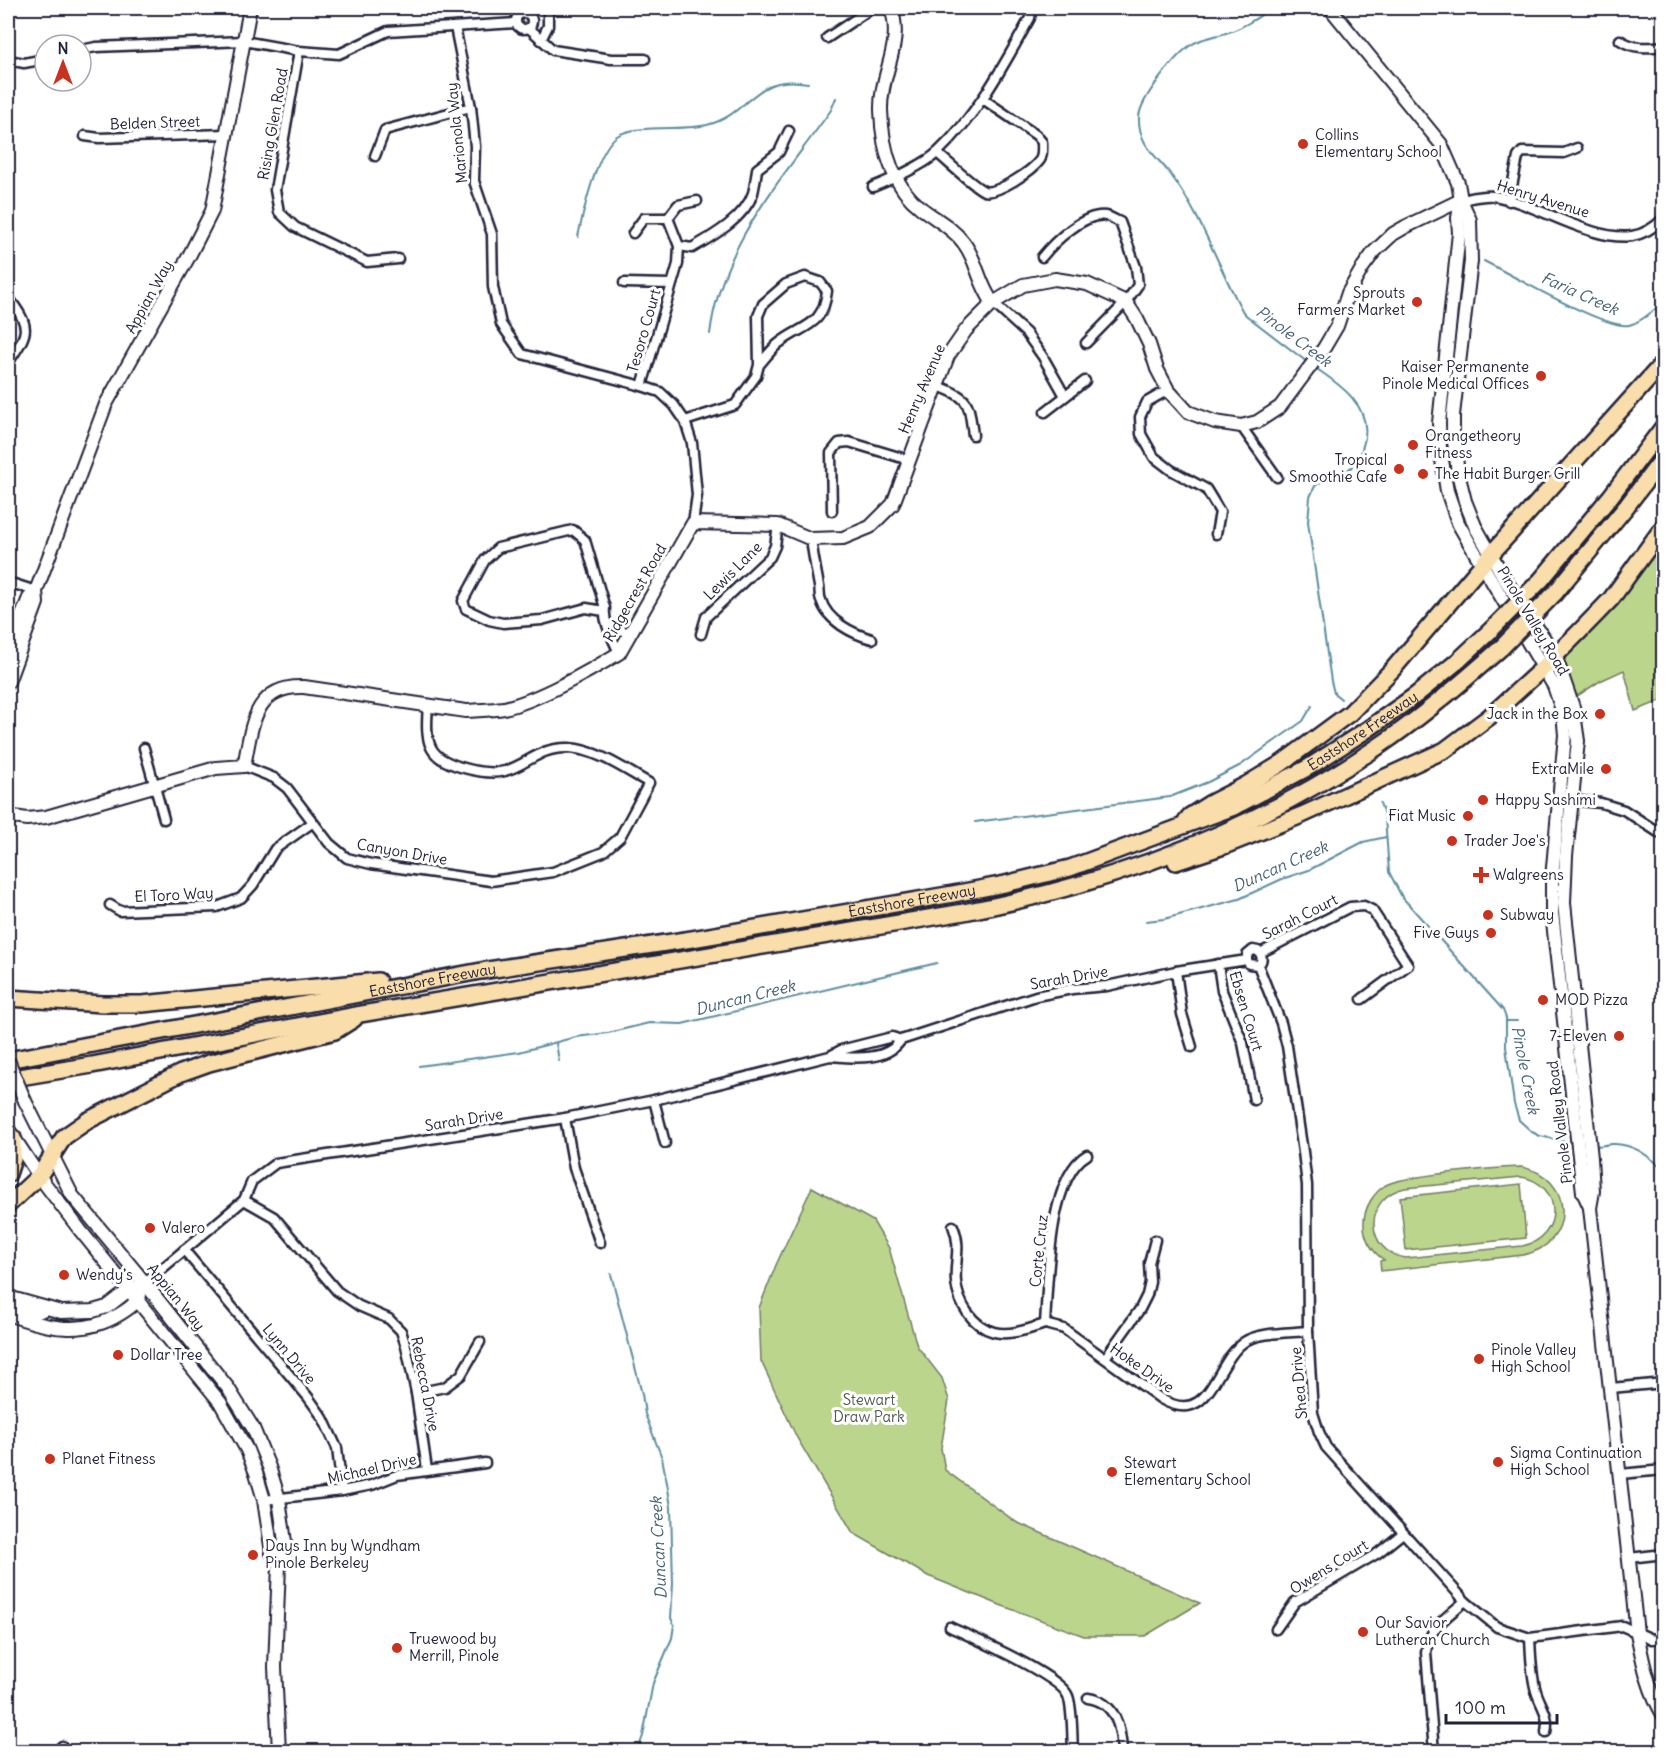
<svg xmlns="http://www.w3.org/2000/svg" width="1671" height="1759" font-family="Delius,sans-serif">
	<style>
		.green { fill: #bcd58c; stroke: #6f7c64; stroke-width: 1.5; fill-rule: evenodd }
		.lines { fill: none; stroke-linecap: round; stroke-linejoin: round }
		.stream { stroke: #5d8d9f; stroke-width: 2 }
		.street-casing { stroke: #22223b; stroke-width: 13 }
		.secondary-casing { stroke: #22223b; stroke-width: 16 }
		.highway-casing { stroke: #22223b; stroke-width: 20 }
		.street { stroke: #fff; stroke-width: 8 }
		.secondary { stroke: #fff; stroke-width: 12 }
		.highway { stroke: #f9ddab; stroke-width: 15 }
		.secondary-bridge-casing { stroke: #22223b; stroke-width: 16; stroke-linecap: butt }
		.highway-bridge-casing { stroke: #22223b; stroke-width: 20; stroke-linecap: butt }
		.secondary-bridge { stroke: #fff; stroke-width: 12 }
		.highway-bridge { stroke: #f9ddab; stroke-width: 15 }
		.poi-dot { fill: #c8321e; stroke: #fff; stroke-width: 2 }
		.labels { text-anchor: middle; stroke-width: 6; stroke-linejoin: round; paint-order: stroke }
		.street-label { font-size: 15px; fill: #22223b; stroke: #fff }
		.poi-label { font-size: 15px; fill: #22223b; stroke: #fff; text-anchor: start }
		.park-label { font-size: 15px; fill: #505853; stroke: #fff }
		.water-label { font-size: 16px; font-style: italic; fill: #456075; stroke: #fff }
	</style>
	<rect width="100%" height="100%" fill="#fff"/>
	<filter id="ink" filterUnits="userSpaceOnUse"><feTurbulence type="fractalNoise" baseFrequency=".0167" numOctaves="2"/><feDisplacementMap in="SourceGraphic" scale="12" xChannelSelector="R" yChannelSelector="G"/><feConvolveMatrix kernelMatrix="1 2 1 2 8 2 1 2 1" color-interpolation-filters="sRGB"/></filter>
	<g filter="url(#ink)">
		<g class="green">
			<polygon points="1663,526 1663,700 1635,711 1624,670 1600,681 1571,700 1555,655"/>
			<path d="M1521,1167c54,9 55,78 2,88l-142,16 -1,-10 4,-1c-13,-9 -21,-23 -20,-39 1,-14 9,-27 20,-35 17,-11 113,-18 137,-19zM1521,1177c42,6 43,61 1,69l-116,12c-42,-5 -43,-62 -1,-70z"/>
			<polygon points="1521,1184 1526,1238 1406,1250 1400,1197"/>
			<polygon points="812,1187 873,1221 889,1248 917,1346 942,1378 949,1400 941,1448 945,1470 1016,1522 1200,1603 1145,1636 1084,1636 1000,1605 928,1576 853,1533 797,1438 761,1361 759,1308 776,1265"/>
		</g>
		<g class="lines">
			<g class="stream">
				<path d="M1269,8c-8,9 -31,22 -43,25 -13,4 -26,5 -38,14 -14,11 -48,52 -49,70 -1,28 17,38 32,58 31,42 47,91 72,137l4,4 60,46"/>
				<path d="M578,237c5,-24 19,-87 39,-101 17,-12 68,-5 90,-11 46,-12 45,-52 101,-42"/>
				<path d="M1484,261c26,13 122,69 145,64 13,-3 24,-15 35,-23"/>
				<path d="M710,334c11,-90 71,-153 121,-224l5,-12"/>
				<path d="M1314,367c25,17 59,39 50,75 -2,8 -4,16 -9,22 -9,11 -29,13 -40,22l-5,11 -2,25 23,159 3,12 7,6"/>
				<polyline points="1380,803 1385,817 1389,872 1402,897 1503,1010 1506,1018 1506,1047 1514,1104 1519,1120 1532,1132 1540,1136 1572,1143"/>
				<polyline points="975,822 1170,797 1208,782 1241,765 1303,721 1312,706"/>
				<polyline points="1146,921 1164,919 1239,899 1282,879 1309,870 1363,842 1386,837"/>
				<polyline points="1506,1021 1517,1021"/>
				<polyline points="556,1043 559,1061"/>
				<polyline points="419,1066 519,1052 576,1037 608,1033 649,1023 682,1024 937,963"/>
				<path d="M1593,1146c7,0 13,-1 19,-2 21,-1 36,12 52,25"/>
				<polyline points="611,1274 642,1394 645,1414 662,1458 667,1483 671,1507 673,1583 671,1618 674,1625 672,1638 653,1683 643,1736 637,1752"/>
			</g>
			<defs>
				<g id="street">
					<circle cx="524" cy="21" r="8"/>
					<polyline points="455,27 471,107 475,146 474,181 492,234 493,287 501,324 522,354 642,386 660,392 674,405 685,421 692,443 697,495 693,523"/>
					<polyline points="529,28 553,50 611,59 645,59"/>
					<polyline points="827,38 872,8"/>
					<polyline points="541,40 548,26 548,8"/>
					<path d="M1620,40c13,9 28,8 44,6"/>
					<polyline points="81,50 96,47 244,41 299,51 339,54 388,31 516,23"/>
					<polyline points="299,51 275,190 279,212 295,227 367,262 398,259"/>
					<polyline points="8,60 24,63 45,59"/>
					<polyline points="85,136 99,138 226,134"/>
					<path d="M937,153c10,8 37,34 47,38 13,4 49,-21 56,-31 3,-5 2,-13 2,-18l-6,-7 -53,-36"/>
					<polyline points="375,156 385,130 471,107"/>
					<path d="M873,187c19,-8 50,-21 65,-35 40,-38 66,-87 92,-134l2,-10"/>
					<path d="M1461,200c11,-2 21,-5 32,-4 42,6 98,46 139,40 12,-2 23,-9 32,-18"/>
					<polyline points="1509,201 1518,157 1522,152 1564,153 1577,148"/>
					<polyline points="633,233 644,218 668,218 678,205 697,201"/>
					<path d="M679,246l13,2c21,-12 53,-30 61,-55 2,-8 3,-16 4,-24l22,-17 10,-21"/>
					<path d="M1042,257c12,-15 43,-45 64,-41 5,1 10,5 14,6l16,45 2,18 -12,17 -40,41"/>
					<polyline points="624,283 671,284"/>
					<path d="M8,297c24,32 21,34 0,66"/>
					<polyline points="993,303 1026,333 1043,357 1065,396"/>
					<path d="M936,385c34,14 32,14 37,50"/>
					<polyline points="642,386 678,264 679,246 668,218"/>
					<polyline points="1168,390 1147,402 1140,417 1141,434 1154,457 1171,470 1206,489 1220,512 1216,534"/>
					<polyline points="1045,412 1085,381"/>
					<path d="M685,421l50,-16 21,-29 3,-11 -1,-49 5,-12 23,-20 19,-7 15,5 7,9c-4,37 -24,33 -49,53 -7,6 -13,14 -19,21"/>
					<polyline points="1241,426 1277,477"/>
					<polyline points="832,511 831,453 839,443 849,442 909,460"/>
					<path d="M811,539c2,16 5,31 8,47 1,4 0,10 2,14 6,21 32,34 51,39"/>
					<polyline points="8,582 36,591"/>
					<path d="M604,611l-18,-3 -44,12 -39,3 -14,-3 -23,-11 -3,-8 22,-41 13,-12 75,-18 12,10 20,68c-2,14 8,31 14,45"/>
					<polyline points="608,624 630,634"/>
					<polyline points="701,634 706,617 770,557 775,546 778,525"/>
					<polyline points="144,748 164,819"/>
					<path d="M244,766l30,12 13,10 42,55 18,15 24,6 120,17 62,-9 50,-20 17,-15 29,-54c-25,-14 -51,-33 -80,-35 -30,-1 -40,16 -64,23 -12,3 -25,1 -37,-2 -41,-10 -43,-24 -40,-64"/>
					<polyline points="1568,800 1601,803 1624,810 1664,836"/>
					<polyline points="110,905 120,911 217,907 241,898 253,885 275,849 312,823"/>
					<polyline points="1260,953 1350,907 1364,906 1372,910 1408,965 1362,999"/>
					<polyline points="1218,964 1222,991 1243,1043 1254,1100"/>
					<polyline points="1258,965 1281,1023 1287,1046 1303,1152 1307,1185 1308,1331 1313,1413 1319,1432 1326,1447 1465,1601 1497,1627 1530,1638 1622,1626 1652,1639 1664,1638"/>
					<polyline points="1176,971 1182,1014 1192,1047"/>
					<path d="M901,1040l135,-44 36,-7 35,-3 69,-15 71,-11 2,4 9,1c5,-4 5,-9 0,-14l-5,-1 -6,5v5"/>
					<polyline points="654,1100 665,1143"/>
					<polyline points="565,1118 574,1168 600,1243"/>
					<polyline points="244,1200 274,1217 337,1291 359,1306 389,1319 401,1331 406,1346 416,1393 427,1470"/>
					<path d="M953,1226c9,21 1,35 3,56 2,21 16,44 38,50 16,4 35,-3 51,-8"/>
					<polyline points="184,1250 308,1397 323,1418 337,1448 342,1491"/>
					<path d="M145,1283l99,-83 8,-19 24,-18 289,-45 89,-18 176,-44 11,-6 51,-13 9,3c-15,22 -48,18 -71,16"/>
					<path d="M1045,1324l19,5 97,70c50,29 53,-36 83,-57 14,-10 46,-9 64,-11"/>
					<path d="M1045,1324c3,-41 3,-147 42,-169"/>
					<polyline points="1105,1358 1140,1309 1147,1295 1150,1282 1149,1263 1155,1240"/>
					<polyline points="1611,1388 1664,1383"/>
					<polyline points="416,1393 445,1387 461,1375 480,1342"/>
					<polyline points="1620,1474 1664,1470"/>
					<polyline points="264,1500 342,1491 372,1485 397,1475 485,1463"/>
					<polyline points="1629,1558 1664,1554"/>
					<path d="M950,1627c23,11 111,49 118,69 5,14 4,40 5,56"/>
					<polyline points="1276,1629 1295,1602 1378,1553 1403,1533"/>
					<path d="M1530,1638c1,17 1,36 6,53 5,16 14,24 10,41"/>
					<path d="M1088,1698c28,4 33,30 34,54"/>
					<polyline points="57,1752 62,1746"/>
					<path d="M1434,1752l-8,-100c3,-25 21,-35 39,-51"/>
				</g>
				<g id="secondary">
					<path d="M891,8c13,37 -11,65 -10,102 1,36 10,75 40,98 14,11 31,19 42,34 15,19 14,39 30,61"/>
					<path d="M1330,8l111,136 17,39 3,17 9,20 1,41 -18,154v19l5,39 7,28 10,25 31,55 49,74 18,52 5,34 -12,115 -2,47 27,255 2,33 -3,17 47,425c6,29 11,57 27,83"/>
					<polyline points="1461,200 1458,218 1459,233 1439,423 1440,448 1447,491 1458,523 1470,544 1554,686 1563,713 1565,735 1552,878 1552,913 1583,1192 1590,1207"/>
					<polyline points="8,650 29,598 36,591 106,404 188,258 212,211 250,8"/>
					<polyline points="8,682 37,603 36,591"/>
					<path d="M8,816l19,3 19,-2 170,-49 28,-2c8,-39 9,-81 60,-79l162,24c12,-1 25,-1 38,-3 33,-7 86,-37 115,-55l74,-130 85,2 33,14 32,-1 27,-11 23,-23 55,-148 18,-26 27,-27 30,-18 32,-6 32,5 39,18 11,17 12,25 8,25 11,21 20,22 27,10 26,4 16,-4 23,-15 44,-59 13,-22 11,-33 15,-26 11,-15 19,-18 12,-7 56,-27"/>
					<polyline points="25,1101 72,1195 136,1272 228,1388 253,1428 269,1467 279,1499 286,1549 279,1565 275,1667 279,1752"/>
					<polyline points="8,1129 39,1176 80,1230 220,1402 247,1450 256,1473 264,1500 272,1553 279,1565"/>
					<polyline points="8,1297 61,1312 93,1311 107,1307 129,1290 145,1283"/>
					<path d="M8,1306c12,3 26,12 37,2"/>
					<path d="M8,1314c38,14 75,23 112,0 8,-5 16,-10 20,-19"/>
				</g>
				<g id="highway">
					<polyline points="1541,580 1610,497 1664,426"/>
					<polyline points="1555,593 1626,507 1664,457"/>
					<polyline points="1186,822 1190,816 1209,804 1246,785 1282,763 1350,713 1393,669 1492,553 1664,362"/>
					<polyline points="1176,862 1224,846 1302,815 1445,750 1489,717 1544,667 1579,632 1611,599 1664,526"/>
					<polyline points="8,998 103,1004 142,1004 378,981"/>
					<path id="s1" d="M8,1060l473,-89 211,-32 261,-45 52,-10 65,-16 164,-61 75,-40 59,-38 48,-34 43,-35 32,-30"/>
					<path d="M8,1079l84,-14 269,-51 603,-102c147,-28 290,-81 415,-166 43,-29 84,-64 123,-99"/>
					<polyline points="8,1174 13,1159 13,1138"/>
					<polyline points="8,1205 39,1176 64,1137 87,1121 181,1073 209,1063 335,1031 354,1019"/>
				</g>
			</defs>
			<use href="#street" class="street-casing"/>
			<use href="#secondary" class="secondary-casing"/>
			<use href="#highway" class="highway-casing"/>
			<use href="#street" class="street"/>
			<use href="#secondary" class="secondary"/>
			<use href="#highway" class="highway"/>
			<defs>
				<polyline id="secondary-bridge" points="8,1060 25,1101"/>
				<g id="highway-bridge">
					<polyline points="1491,630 1541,580"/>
					<polyline points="1502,647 1555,593"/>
				</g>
			</defs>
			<use href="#secondary-bridge" class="secondary-bridge-casing"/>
			<use href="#highway-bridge" class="highway-bridge-casing"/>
			<use href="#secondary-bridge" class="secondary-bridge"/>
			<use href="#highway-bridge" class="highway-bridge"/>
		</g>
	</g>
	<g class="poi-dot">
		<circle cx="1303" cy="144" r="6"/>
		<circle cx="1417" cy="302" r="6"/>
		<circle cx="1541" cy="376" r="6"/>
		<circle cx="1413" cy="445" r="6"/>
		<circle cx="1399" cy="469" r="6"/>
		<circle cx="1423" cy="474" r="6"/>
		<circle cx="1600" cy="714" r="6"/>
		<circle cx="1606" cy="769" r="6"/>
		<circle cx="1483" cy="800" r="6"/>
		<circle cx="1468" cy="816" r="6"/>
		<circle cx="1452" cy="841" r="6"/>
		<path d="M1478 866h6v6h6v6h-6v6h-6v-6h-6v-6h6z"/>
		<circle cx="1488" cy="915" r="6"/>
		<circle cx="1491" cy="933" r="6"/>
		<circle cx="1543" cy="1000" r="6"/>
		<circle cx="1619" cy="1036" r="6"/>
		<circle cx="150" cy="1228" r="6"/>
		<circle cx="64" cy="1275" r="6"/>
		<circle cx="118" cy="1355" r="6"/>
		<circle cx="1479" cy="1359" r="6"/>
		<circle cx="50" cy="1459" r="6"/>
		<circle cx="1498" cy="1462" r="6"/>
		<circle cx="1112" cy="1472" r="6"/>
		<circle cx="253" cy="1555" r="6"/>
		<circle cx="1363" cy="1632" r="6"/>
		<circle cx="397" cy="1648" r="6"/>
	</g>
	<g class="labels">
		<g class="street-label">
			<text transform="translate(155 123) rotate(-2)" y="5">Belden Street</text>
			<text transform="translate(273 124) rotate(-80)" y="5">Rising Glen Road</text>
			<text transform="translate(457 133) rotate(-96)" y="5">Marionola Way</text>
			<text transform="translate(1543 199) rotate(17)" y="5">Henry Avenue</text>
			<text transform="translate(149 297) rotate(-61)" y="5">Appian Way</text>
			<text transform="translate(644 331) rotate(-74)" y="5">Tesoro Court</text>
			<text transform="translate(922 389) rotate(-67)" y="5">Henry Avenue</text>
			<text transform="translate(733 571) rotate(-45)" y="5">Lewis Lane</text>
			<text transform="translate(635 593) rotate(-60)" y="5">Ridgecrest Road</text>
			<text transform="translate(1533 621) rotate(59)" y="5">Pinole Valley Road</text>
			<text dy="5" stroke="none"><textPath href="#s1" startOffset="1404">Eastshore Freeway</textPath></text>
			<text transform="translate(402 852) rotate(10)" y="5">Canyon Drive</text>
			<text transform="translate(174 895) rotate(-3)" y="5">El Toro Way</text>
			<text dy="5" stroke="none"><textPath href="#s1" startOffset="918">Eastshore Freeway</textPath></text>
			<text transform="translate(1300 917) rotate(-27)" y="5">Sarah Court</text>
			<text transform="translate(1069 978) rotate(-10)" y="5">Sarah Drive</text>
			<text dy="5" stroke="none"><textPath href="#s1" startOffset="432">Eastshore Freeway</textPath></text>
			<text transform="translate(1246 1011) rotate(73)" y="5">Ebsen Court</text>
			<text transform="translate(464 1120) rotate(-9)" y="5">Sarah Drive</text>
			<text transform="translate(1560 1122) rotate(-97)" y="5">Pinole Valley Road</text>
			<text transform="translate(1039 1251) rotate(-84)" y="5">Corte Cruz</text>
			<text transform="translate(176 1297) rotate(51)" y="5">Appian Way</text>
			<text transform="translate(289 1354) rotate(50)" y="5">Lynn Drive</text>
			<text transform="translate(1142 1368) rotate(35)" y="5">Hoke Drive</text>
			<text transform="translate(1299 1383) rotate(-95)" y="5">Shea Drive</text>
			<text transform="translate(425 1384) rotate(79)" y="5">Rebecca Drive</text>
			<text transform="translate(372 1469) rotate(-13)" y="5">Michael Drive</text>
			<text transform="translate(1329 1567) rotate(-32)" y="5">Owens Court</text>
		</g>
		<g class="poi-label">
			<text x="1315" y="140">Collins<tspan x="1315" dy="17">Elementary School</tspan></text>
			<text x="1405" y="298" text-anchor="end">Sprouts<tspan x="1405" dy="17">Farmers Market</tspan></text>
			<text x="1529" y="372" text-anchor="end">Kaiser Permanente<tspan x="1529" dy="17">Pinole Medical Offices</tspan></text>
			<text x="1425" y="441">Orangetheory<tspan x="1425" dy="17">Fitness</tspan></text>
			<text x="1387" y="465" text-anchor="end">Tropical<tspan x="1387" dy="17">Smoothie Cafe</tspan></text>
			<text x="1435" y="479">The Habit Burger Grill</text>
			<text x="1588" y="719" text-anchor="end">Jack in the Box</text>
			<text x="1594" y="774" text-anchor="end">ExtraMile</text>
			<text x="1495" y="805">Happy Sashimi</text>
			<text x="1456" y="821" text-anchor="end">Fiat Music</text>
			<text x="1464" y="846">Trader Joe's</text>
			<text x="1493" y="880">Walgreens</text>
			<text x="1500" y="920">Subway</text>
			<text x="1479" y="938" text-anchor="end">Five Guys</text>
			<text x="1555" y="1005">MOD Pizza</text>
			<text x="1607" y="1041" text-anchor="end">7-Eleven</text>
			<text x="162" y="1233">Valero</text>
			<text x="76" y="1280">Wendy's</text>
			<text x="1491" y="1355">Pinole Valley<tspan x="1491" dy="17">High School</tspan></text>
			<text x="130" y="1360">Dollar Tree</text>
			<text x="1510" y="1458">Sigma Continuation<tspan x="1510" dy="17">High School</tspan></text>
			<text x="62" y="1464">Planet Fitness</text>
			<text x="1124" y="1468">Stewart<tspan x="1124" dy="17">Elementary School</tspan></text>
			<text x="265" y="1551">Days Inn by Wyndham<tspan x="265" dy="17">Pinole Berkeley</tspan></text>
			<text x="1375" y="1628">Our Savior<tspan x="1375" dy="17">Lutheran Church</tspan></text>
			<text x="409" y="1644">Truewood by<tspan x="409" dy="17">Merrill, Pinole</tspan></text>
		</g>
		<g class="park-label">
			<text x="869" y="1405">Stewart<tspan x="869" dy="17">Draw Park</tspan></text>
		</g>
		<g class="water-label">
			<text transform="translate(1580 293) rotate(24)" y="6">Faria Creek</text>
			<text transform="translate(1294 336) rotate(37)" y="6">Pinole Creek</text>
			<text transform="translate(1280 866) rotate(-24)" y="6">Duncan Creek</text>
			<text transform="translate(745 997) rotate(-14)" y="6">Duncan Creek</text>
			<text transform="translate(1526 1070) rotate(79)" y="6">Pinole Creek</text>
			<text transform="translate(658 1548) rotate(-93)" y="6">Duncan Creek</text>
		</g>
	</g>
	<rect width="1671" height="1759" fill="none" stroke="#fff" stroke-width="30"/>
	<rect x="15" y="15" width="1641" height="1729" fill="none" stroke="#22223b" stroke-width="2" filter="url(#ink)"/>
	<g transform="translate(63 63)"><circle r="28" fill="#ffffff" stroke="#a7a7b1" stroke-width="1.5"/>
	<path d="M0-4.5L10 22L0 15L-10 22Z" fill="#c8321e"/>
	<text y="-9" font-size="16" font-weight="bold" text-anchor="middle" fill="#22223b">N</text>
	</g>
	<path d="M1446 1714v9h111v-9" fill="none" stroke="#22223b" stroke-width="3"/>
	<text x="1455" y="1714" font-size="18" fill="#22223b" stroke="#ffffff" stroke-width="4.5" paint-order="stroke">100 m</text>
</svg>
